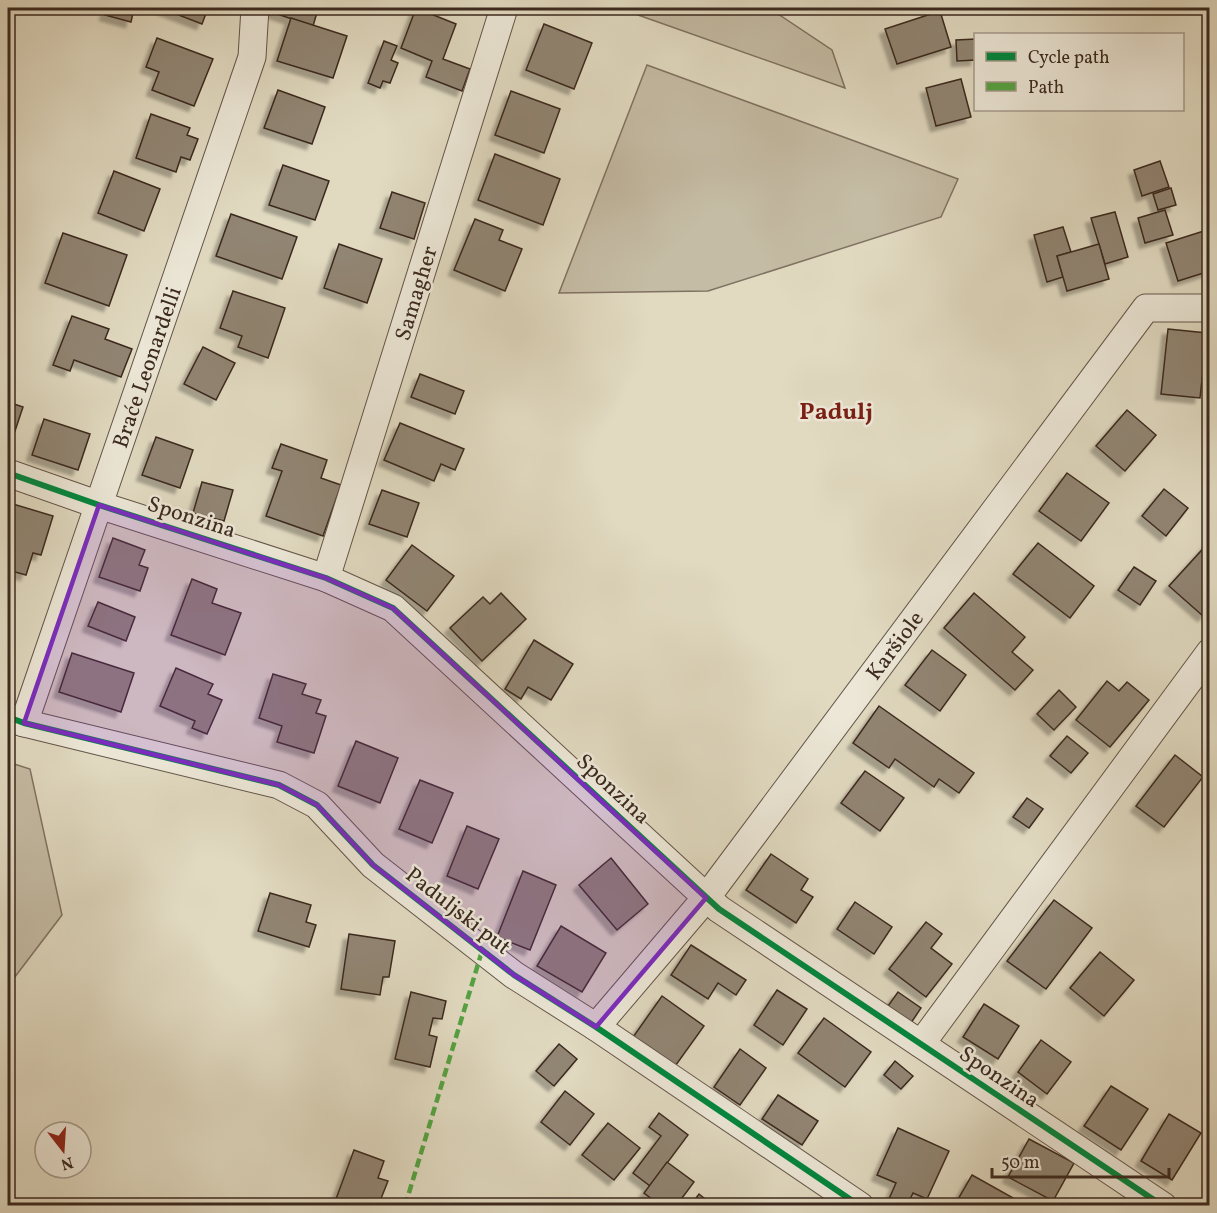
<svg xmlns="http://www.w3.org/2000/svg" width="1217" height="1213" font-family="Vollkorn,serif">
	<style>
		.green { fill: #c5bca5; stroke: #807262; stroke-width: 1.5 }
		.building { fill: #918573; stroke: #3b291f; stroke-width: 1.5; filter: url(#shadow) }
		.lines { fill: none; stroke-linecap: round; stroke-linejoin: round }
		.minor-casing { stroke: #645548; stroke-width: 29 }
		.minor { stroke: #ece7d7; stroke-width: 27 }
		.quiet { stroke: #54a341; stroke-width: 4.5; stroke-dasharray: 9 4.5; stroke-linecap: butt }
		.cycleway-casing { stroke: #ece7d7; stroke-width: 10 }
		.cycleway { stroke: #00873e; stroke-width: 6 }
		.marked { fill: #7b2cbf; fill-opacity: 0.2; stroke: #7b2cbf; stroke-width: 4.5; stroke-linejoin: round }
		.labels { text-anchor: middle; stroke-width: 5; stroke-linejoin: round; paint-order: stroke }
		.street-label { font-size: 22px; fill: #3b291f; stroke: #ece7d7 }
		.neighbourhood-label { font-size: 24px; font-weight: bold; fill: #7a1f14; stroke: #ece7d7 }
	</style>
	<defs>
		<filter id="shadow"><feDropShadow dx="-5.5" dy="5.5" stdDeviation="1.5" flood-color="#0004"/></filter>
	</defs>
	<rect width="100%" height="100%" fill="#e1dac1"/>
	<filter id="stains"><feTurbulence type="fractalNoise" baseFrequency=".00333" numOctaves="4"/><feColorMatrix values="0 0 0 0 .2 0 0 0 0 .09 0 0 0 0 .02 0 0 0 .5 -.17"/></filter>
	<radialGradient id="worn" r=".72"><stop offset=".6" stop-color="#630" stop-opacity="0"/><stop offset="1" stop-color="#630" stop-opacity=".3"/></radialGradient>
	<g class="green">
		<polygon points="640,8 769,8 832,50 845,88 638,15"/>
		<polygon points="647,65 958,179 941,217 708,291 559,293"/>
		<polygon points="8,762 30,769 62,915 8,986"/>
	</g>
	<g class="building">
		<polygon points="107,8 134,8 131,22 105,15"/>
		<polygon points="163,8 208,8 202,24 163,9"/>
		<polygon points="272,8 313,8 318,9 313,26 271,12"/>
		<polygon points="416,8 456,24 443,59 470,69 462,91 426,77 432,61 401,48"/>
		<polygon points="940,11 951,47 897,64 885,29"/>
		<polygon points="291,18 347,36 333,78 277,61"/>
		<polygon points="544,24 592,43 574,89 526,70"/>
		<polygon points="157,38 213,59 194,106 152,90 159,72 146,67"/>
		<polygon points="976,39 976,60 957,61 956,40"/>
		<polygon points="384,41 397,46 391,60 398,63 390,83 383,81 380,88 368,83"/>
		<polygon points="961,79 971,117 936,126 926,88"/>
		<polygon points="278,90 325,107 312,144 264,128"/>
		<polygon points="511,91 560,109 544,153 495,135"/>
		<polygon points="151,114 190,128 187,135 198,139 190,160 181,157 176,172 136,158"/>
		<polygon points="495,154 560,179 543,225 478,200"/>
		<polygon points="1160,161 1169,187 1142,196 1134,170"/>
		<polygon points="283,165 329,181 315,220 269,205"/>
		<polygon points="114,171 160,189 144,231 98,213"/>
		<polygon points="1171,188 1176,205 1158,210 1153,194"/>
		<polygon points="392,192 425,203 414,239 380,228"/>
		<polygon points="1165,210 1173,235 1145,243 1138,218"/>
		<polygon points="1115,212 1128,257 1105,264 1091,218"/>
		<polygon points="231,214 297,237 282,279 216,256"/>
		<polygon points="475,219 503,230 499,240 522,249 505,291 454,270"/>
		<polygon points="1063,227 1071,252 1057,256 1063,277 1047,282 1034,235"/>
		<polygon points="1210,229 1210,271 1178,281 1166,243"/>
		<polygon points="63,233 127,255 109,306 45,283"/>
		<polygon points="339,244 382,259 367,303 324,288"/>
		<polygon points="1099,244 1109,279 1067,291 1057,256"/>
		<polygon points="233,291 285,308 268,358 238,347 242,336 220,328"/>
		<polygon points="72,316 109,329 105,339 132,349 121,377 74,360 70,371 53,365"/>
		<polygon points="1168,329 1207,333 1200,398 1161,394"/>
		<polygon points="203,347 235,363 216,400 184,384"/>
		<polygon points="420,374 464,391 455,414 411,397"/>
		<polygon points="8,402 23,407 12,440 8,438"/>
		<polygon points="1127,410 1156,435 1125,471 1096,446"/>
		<polygon points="44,419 90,434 78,470 32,455"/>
		<polygon points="400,423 464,449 455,470 441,464 434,481 384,460"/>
		<polygon points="156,437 193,450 180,488 142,475"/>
		<polygon points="281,444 327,460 321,478 341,485 323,536 266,516 282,471 272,468"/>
		<polygon points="1067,473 1109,503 1081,541 1039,511"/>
		<polygon points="202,482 233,490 224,521 193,513"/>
		<polygon points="1164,489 1188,508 1166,536 1142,516"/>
		<polygon points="382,490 419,503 407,537 369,524"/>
		<polygon points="13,504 53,516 41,555 33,553 26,575 8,570 8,557 12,542 8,541 8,521"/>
		<polygon points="113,538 145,550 139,565 148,568 140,591 99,577"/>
		<polygon points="1210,541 1210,609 1203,616 1169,586"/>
		<polygon points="1038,543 1094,586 1070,618 1013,574"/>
		<polygon points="412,545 454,576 427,611 386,580"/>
		<polygon points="1134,567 1156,581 1140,605 1118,590"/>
		<polygon points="192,579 217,589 212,603 241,613 225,655 171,635"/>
		<polygon points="501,593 526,619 482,661 450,628 483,597 490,604"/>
		<polygon points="974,593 1025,637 1012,652 1033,670 1015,690 944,628"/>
		<polygon points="98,602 135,617 126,641 88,626"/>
		<polygon points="534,640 573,664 551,700 528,687 521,699 505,689"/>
		<polygon points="932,650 966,675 940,711 905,685"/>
		<polygon points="72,653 134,673 121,712 59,692"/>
		<polygon points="176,668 213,684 208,694 222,700 207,734 192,728 195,721 160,706"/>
		<polygon points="273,674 306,684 302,694 321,700 316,713 326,716 314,753 277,742 282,726 259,718"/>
		<polygon points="1107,681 1119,691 1127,682 1149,700 1110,747 1076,720"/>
		<polygon points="1059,690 1076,707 1054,730 1037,714"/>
		<polygon points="879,706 974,773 959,793 939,779 934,787 895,759 889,768 853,743"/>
		<polygon points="1067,736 1088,753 1071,773 1050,756"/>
		<polygon points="356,741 398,758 380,803 338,786"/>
		<polygon points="1175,755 1203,777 1164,827 1136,806"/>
		<polygon points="865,771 904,798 880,831 841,803"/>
		<polygon points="420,780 453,793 432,843 399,829"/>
		<polygon points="1027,798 1043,809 1029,828 1013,817"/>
		<polygon points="467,826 499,839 478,889 447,876"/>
		<polygon points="771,854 808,879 801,890 813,897 796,923 746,890"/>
		<polygon points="611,858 648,904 617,930 579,885"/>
		<polygon points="523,871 556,885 530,950 497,937"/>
		<polygon points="270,893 311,905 306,922 316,925 309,947 258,931"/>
		<polygon points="1054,900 1092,928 1046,989 1007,961"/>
		<polygon points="855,902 892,927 874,954 837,929"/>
		<polygon points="926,922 942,934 931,948 952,964 926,997 889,969"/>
		<polygon points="561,926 606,953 582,992 537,966"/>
		<polygon points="349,934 395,941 389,977 383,977 380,995 341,989"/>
		<polygon points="691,945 746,980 736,995 718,983 708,999 671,975"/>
		<polygon points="1100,952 1134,980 1104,1016 1070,988"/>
		<polygon points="777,990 807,1009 783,1045 754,1025"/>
		<polygon points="411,992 446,1001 442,1019 433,1018 429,1035 437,1037 430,1067 395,1059"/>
		<polygon points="898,992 921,1008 911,1023 888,1006"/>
		<polygon points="662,996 704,1026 673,1069 631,1040"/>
		<polygon points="984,1004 1019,1026 998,1059 963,1037"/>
		<polygon points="824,1018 871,1052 845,1087 798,1053"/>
		<polygon points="1041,1040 1071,1062 1047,1094 1018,1072"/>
		<polygon points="559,1044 577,1059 554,1086 536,1071"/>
		<polygon points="740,1049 766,1068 740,1105 714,1087"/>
		<polygon points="895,1061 913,1076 901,1089 884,1075"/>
		<polygon points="1111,1086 1148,1109 1121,1150 1084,1126"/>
		<polygon points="565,1091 594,1114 570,1145 541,1122"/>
		<polygon points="778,1095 818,1121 802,1145 762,1119"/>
		<polygon points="659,1113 688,1135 650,1186 633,1173 661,1136 649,1127"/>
		<polygon points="1169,1114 1201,1133 1172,1180 1141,1161"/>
		<polygon points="608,1123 640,1148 614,1180 582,1155"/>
		<polygon points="898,1128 949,1151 927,1199 913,1193 907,1206 902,1206 889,1199 896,1183 877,1175"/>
		<polygon points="1029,1139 1074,1163 1053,1201 1008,1177"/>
		<polygon points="354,1150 384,1161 378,1178 388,1181 378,1206 354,1206 336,1199"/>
		<polygon points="667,1162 694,1182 676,1206 661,1206 644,1193"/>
		<polygon points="972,1175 1015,1199 1011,1206 954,1206"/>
		<polygon points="699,1194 714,1206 690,1206"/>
	</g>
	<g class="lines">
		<defs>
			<g id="minor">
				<polyline points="8,473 99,505 326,578 393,608 719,909 1163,1206"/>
				<polyline points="326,578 504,8"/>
				<polyline points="8,717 24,723 279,785 317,805 373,865 514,975 596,1027 860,1206"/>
				<polyline points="24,723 252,57 255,8"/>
				<polyline points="596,1027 706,898 1146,308 1210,308"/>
				<polyline points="921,1044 1210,652"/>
			</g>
		</defs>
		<use href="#minor" class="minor-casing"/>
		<use href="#minor" class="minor"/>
		<polyline class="quiet" points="405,1206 482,951"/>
		<defs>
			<g id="cycleway">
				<polyline points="8,473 99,505 326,578 393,608 719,909 1163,1206"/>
				<polyline points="8,717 24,723 279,785 317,805 373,865 514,975 596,1027 860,1206"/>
			</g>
		</defs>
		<use href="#cycleway" class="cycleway-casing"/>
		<use href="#cycleway" class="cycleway"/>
	</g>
	<path class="marked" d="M99,505l227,73 67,30 313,290 -110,129 -82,-52 -141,-110 -56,-60 -38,-20 -255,-62z"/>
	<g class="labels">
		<g class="street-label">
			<text transform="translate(415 293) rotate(-73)" y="8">Samagher</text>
			<text transform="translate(146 367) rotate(-71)" y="8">Braće Leonardelli</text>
			<text transform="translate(192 516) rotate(18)" y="8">Sponzina</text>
			<text transform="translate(894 645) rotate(-53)" y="8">Karšiole</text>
			<text transform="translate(614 788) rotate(43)" y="8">Sponzina</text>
			<text transform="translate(459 910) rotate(38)" y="8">Paduljski put</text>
			<text transform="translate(1000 1076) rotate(34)" y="8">Sponzina</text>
		</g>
		<g class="neighbourhood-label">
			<text x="836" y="419">Padulj</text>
		</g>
	</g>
	<rect width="1217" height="1213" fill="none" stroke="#e1dac1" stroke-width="30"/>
	<rect x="9" y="9" width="1199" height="1195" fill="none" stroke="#3b291f" stroke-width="3"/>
	<rect x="15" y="15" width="1187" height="1183" fill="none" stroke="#3b291f" stroke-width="1.5"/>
	<rect x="974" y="33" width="210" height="78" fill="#ece7d7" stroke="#a59b8d" stroke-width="1.5"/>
	<rect x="986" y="52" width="30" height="9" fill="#00873e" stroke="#a59b8d" stroke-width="1.5"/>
	<text x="1028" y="63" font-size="18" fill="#3b291f">Cycle path</text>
	<rect x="986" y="82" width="30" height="9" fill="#54a341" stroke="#a59b8d" stroke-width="1.5"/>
	<text x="1028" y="93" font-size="18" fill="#3b291f">Path</text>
	<g transform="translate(63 1150) rotate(163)"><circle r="28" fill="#ece7d7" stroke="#a59b8d" stroke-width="1.5"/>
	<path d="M0-4.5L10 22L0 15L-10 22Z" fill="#8f2418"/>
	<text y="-9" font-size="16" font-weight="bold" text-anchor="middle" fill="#3b291f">N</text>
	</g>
	<path d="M992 1168v9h177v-9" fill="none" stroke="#3b291f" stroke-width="3"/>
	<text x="1001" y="1168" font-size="18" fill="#3b291f" stroke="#ece7d7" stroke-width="4.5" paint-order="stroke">50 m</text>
	<rect width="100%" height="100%" filter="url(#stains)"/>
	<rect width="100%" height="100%" fill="url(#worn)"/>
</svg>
